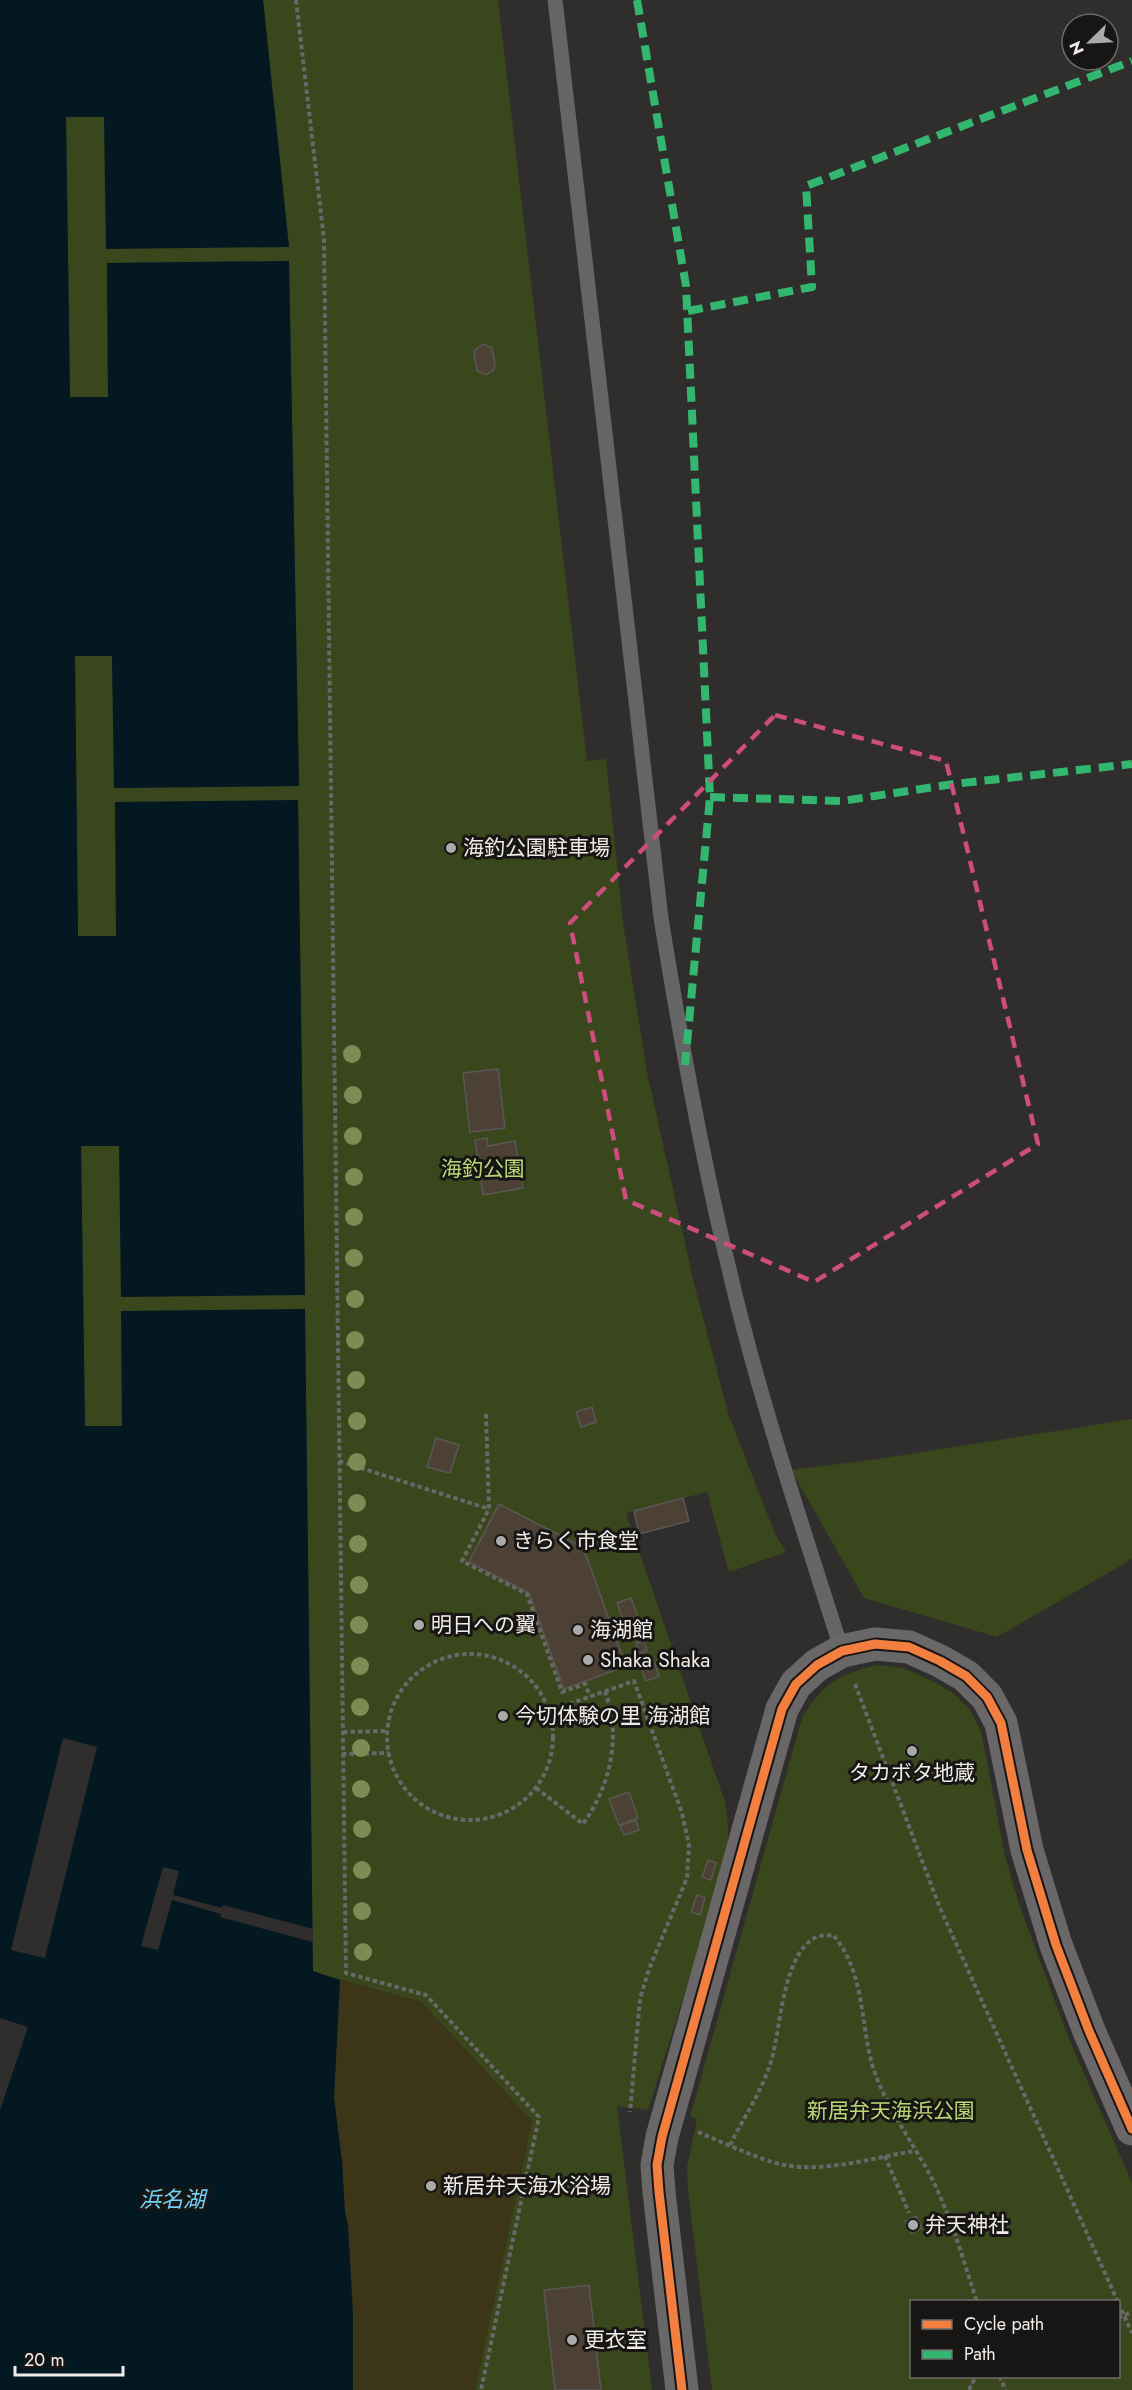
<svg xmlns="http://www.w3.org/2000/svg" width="1132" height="2390" font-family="Jost,'Noto Sans JP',sans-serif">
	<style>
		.green { fill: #3a461c; fill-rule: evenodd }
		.sand { fill: #3c3518 }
		.water { fill: #041821 }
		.pier { fill: #302e2c }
		.building { fill: #4d4136; stroke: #5a5856; stroke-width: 1.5 }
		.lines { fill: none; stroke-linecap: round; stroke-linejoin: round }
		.path { stroke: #696767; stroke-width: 4; stroke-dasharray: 4.5 3; stroke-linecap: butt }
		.lane { stroke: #666565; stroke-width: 15 }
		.secondary { stroke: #696767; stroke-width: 33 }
		.quiet { stroke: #33b770; stroke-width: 8; stroke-dasharray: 15 8; stroke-linecap: butt }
		.cycleway-casing { stroke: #181614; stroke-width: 13 }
		.cycleway { stroke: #f27e40; stroke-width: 9 }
		.tree { fill: #7c8c54 }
		.marked { fill: none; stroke: #cd4d7f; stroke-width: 4.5; stroke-dasharray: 12 8; stroke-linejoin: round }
		.poi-dot { fill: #acaaa8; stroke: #181614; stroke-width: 2 }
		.labels { text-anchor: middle; stroke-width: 6; stroke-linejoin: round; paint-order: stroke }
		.poi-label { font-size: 21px; fill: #efecea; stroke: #181614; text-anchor: start }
		.park-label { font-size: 21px; fill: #bbd875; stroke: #181614 }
		.water-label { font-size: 22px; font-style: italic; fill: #72d2f6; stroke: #181614 }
	</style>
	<rect width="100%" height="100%" fill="#302e2c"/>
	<g class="green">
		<path d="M263,0h235l89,761 19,-2 17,164 24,149 46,207 35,134 47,121 11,18 -57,20 -22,-80 -81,21 99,289c5,32 4,47 -5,79l-72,229 -31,-4 35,284h-177l57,-269 -111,-119 -108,-30 -8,-662 -183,116 -37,1 -4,-282h38l186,150 -7,-494 -182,136h-38l-3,-281h37l3,132 184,-2 -10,-525 -182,2 1,134 -38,1 -4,-281 38,-1 185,130z"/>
		<polygon points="1132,1419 1132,1559 997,1637 864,1598 791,1470 878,1459"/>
		<path d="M877,1665l27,3 26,12 23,13 17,17 11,21 24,125 14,48 50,135 63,144v207h-420l-24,-200 -1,-23 10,-48 -7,-2 112,-399c20,-34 37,-44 75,-53zM912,2302h206v74h-206z"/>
	</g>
	<polygon class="sand" points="340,1980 421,2002 532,2121 475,2390 353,2390 353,2314 348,2225 345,2212 342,2161 334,2098"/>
	<polygon class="water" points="0,0 263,0 289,247 106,249 104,117 66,117 70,397 108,397 107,263 289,261 299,786 114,788 112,656 75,656 78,936 116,936 115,802 298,800 305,1295 121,1297 119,1146 81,1146 85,1426 122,1426 121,1311 305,1309 313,1971 340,1980 334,2098 342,2161 345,2212 348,2225 353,2314 353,2390 0,2390"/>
	<g class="pier">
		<polygon points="63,1738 97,1747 45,1958 11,1950"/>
		<polygon points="163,1867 179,1871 173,1895 222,1908 223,1905 313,1929 313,1942 220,1917 221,1914 172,1900 158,1950 141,1946"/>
		<polygon points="0,2018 28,2027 0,2110"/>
	</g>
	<g class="building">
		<polygon points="483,344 492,348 495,365 494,370 486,375 477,371 474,355 475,350"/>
		<polygon points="498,1069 505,1128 470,1132 463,1073"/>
		<polygon points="487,1138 488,1146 515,1141 523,1188 483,1195 475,1140"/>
		<polygon points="592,1407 596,1422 581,1427 576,1412"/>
		<polygon points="436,1438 459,1445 450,1473 427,1467"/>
		<polygon points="683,1498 689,1521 639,1534 634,1511"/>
		<polygon points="499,1504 583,1547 626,1666 564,1689 529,1593 469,1562"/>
		<polygon points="631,1598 644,1634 630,1639 617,1603"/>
		<polygon points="644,1641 647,1651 639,1654 636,1643"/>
		<polygon points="653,1658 659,1676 646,1681 639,1663"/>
		<polygon points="916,1745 919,1755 909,1758 905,1748"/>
		<polygon points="629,1792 638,1818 619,1825 609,1799"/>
		<polygon points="636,1820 639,1830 624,1835 620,1826"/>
		<polygon points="708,1860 716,1863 711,1880 702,1877"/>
		<polygon points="697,1895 705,1898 700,1915 691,1912"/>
		<polygon points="916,2216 922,2228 911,2233 905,2221"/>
		<polygon points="589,2285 601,2390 555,2390 544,2290"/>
	</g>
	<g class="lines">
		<g class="path">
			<polyline points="296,0 324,239 346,1973 426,1995 539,2117 481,2390"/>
			<polyline points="486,1414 489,1509 462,1561 527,1594 562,1692 585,1684 590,1696"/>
			<polyline points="339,1461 489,1509"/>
			<circle cx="470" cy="1737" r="83"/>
			<polyline points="855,1684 940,1908 1118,2302"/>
			<polyline points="541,1714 634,1681 682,1813 689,1845 687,1878 649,1969 640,1999 630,2112"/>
			<polyline points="343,1732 388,1731"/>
			<polyline points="342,1754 389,1753"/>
			<path d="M536,1788l47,36c27,-38 39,-87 22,-132"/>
			<path d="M698,2132c24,10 49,22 74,30 45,14 97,-4 143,-11"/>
			<path d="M730,2145c14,-28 34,-57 42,-87 9,-32 11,-109 47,-122 4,-1 10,0 14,-1 32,37 27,86 39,129 12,40 37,73 57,109 21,40 34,86 48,129"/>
			<polyline points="885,2156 909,2213"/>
			<polyline points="1118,2303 1132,2333"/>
			<polyline points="1118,2318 1132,2312"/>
			<polyline points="999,2376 1006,2390"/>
			<polyline points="969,2390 976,2376"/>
		</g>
		<path class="lane" d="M555,0l106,918c19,118 40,235 68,351 30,129 73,256 113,382"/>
		<polyline class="secondary" points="682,2390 659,2192 657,2165 662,2137 782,1709 796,1684 817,1665 842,1651 875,1644 909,1647 940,1661 966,1676 987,1697 1001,1723 1027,1850 1056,1945 1089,2031 1132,2129"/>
		<g class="quiet">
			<polyline points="637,0 686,286 710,797 685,1065"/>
			<polyline points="688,311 812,287 806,186 1132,61"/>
			<polyline points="710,797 842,801 954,784 1132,764"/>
		</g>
		<defs>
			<polyline id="cycleway" points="682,2390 659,2192 657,2165 662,2137 782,1709 796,1684 817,1665 842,1651 875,1644 909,1647 940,1661 966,1676 987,1697 1001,1723 1027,1850 1056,1945 1089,2031 1132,2129"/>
		</defs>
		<use href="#cycleway" class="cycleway-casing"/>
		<use href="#cycleway" class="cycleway"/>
	</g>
	<g class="tree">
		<circle cx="352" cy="1054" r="9"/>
		<circle cx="353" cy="1095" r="9"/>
		<circle cx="353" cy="1136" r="9"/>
		<circle cx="354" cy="1177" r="9"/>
		<circle cx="354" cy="1217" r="9"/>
		<circle cx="354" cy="1258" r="9"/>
		<circle cx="355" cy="1299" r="9"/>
		<circle cx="355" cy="1340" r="9"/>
		<circle cx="356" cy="1380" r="9"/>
		<circle cx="357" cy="1421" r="9"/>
		<circle cx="357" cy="1462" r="9"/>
		<circle cx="357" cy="1503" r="9"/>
		<circle cx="358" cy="1544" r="9"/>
		<circle cx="359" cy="1585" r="9"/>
		<circle cx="359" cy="1625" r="9"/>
		<circle cx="360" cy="1666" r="9"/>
		<circle cx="360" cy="1707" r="9"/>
		<circle cx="361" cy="1748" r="9"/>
		<circle cx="361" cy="1789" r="9"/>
		<circle cx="362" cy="1829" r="9"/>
		<circle cx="362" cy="1870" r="9"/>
		<circle cx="362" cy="1911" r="9"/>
		<circle cx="363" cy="1952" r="9"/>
	</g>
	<path class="marked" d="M775,715l171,46 92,383 -224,138 -188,-82 -56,-277z"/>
	<g class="poi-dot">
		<circle cx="451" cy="848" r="6"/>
		<circle cx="501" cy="1541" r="6"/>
		<circle cx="419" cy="1625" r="6"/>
		<circle cx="578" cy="1630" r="6"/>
		<circle cx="588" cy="1660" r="6"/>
		<circle cx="503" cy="1716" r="6"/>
		<circle cx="912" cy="1751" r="6"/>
		<circle cx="431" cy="2186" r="6"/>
		<circle cx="913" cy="2225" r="6"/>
		<circle cx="572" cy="2340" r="6"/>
	</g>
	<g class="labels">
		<g class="poi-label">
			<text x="463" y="855">海釣公園駐車場</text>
			<text x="513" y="1548">きらく市食堂</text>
			<text x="431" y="1632">明日への翼</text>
			<text x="590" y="1637">海湖館</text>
			<text x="600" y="1667">Shaka Shaka</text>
			<text x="515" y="1723">今切体験の里 海湖館</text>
			<text x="912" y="1780" text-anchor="middle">タカボタ地蔵</text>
			<text x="443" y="2193">新居弁天海水浴場</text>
			<text x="925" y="2232">弁天神社</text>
			<text x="584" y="2347">更衣室</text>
		</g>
		<g class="park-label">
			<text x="483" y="1176">海釣公園</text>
			<text x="891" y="2118">新居弁天海浜公園</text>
		</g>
		<g class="water-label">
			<text x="172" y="2207">浜名湖</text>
		</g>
	</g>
	<rect x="910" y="2300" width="210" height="78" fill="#181614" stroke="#6e6c6a" stroke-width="1.5"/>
	<rect x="922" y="2320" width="30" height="9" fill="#f27e40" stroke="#6e6c6a" stroke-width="1.5"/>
	<text x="964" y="2330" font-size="18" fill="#efecea">Cycle path</text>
	<rect x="922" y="2350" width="30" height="9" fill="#33b770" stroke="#6e6c6a" stroke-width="1.5"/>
	<text x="964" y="2360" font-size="18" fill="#efecea">Path</text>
	<g transform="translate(1090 42) rotate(246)"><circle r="28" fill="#181614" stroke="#6e6c6a" stroke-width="1.5"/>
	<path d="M0-4.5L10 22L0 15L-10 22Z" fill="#acaaa8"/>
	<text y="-9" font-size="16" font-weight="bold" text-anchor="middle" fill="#efecea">N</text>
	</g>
	<path d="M15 2366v9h108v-9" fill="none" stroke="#efecea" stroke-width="3"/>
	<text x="24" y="2366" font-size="18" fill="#efecea" stroke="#181614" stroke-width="4.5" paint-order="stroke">20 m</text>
</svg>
